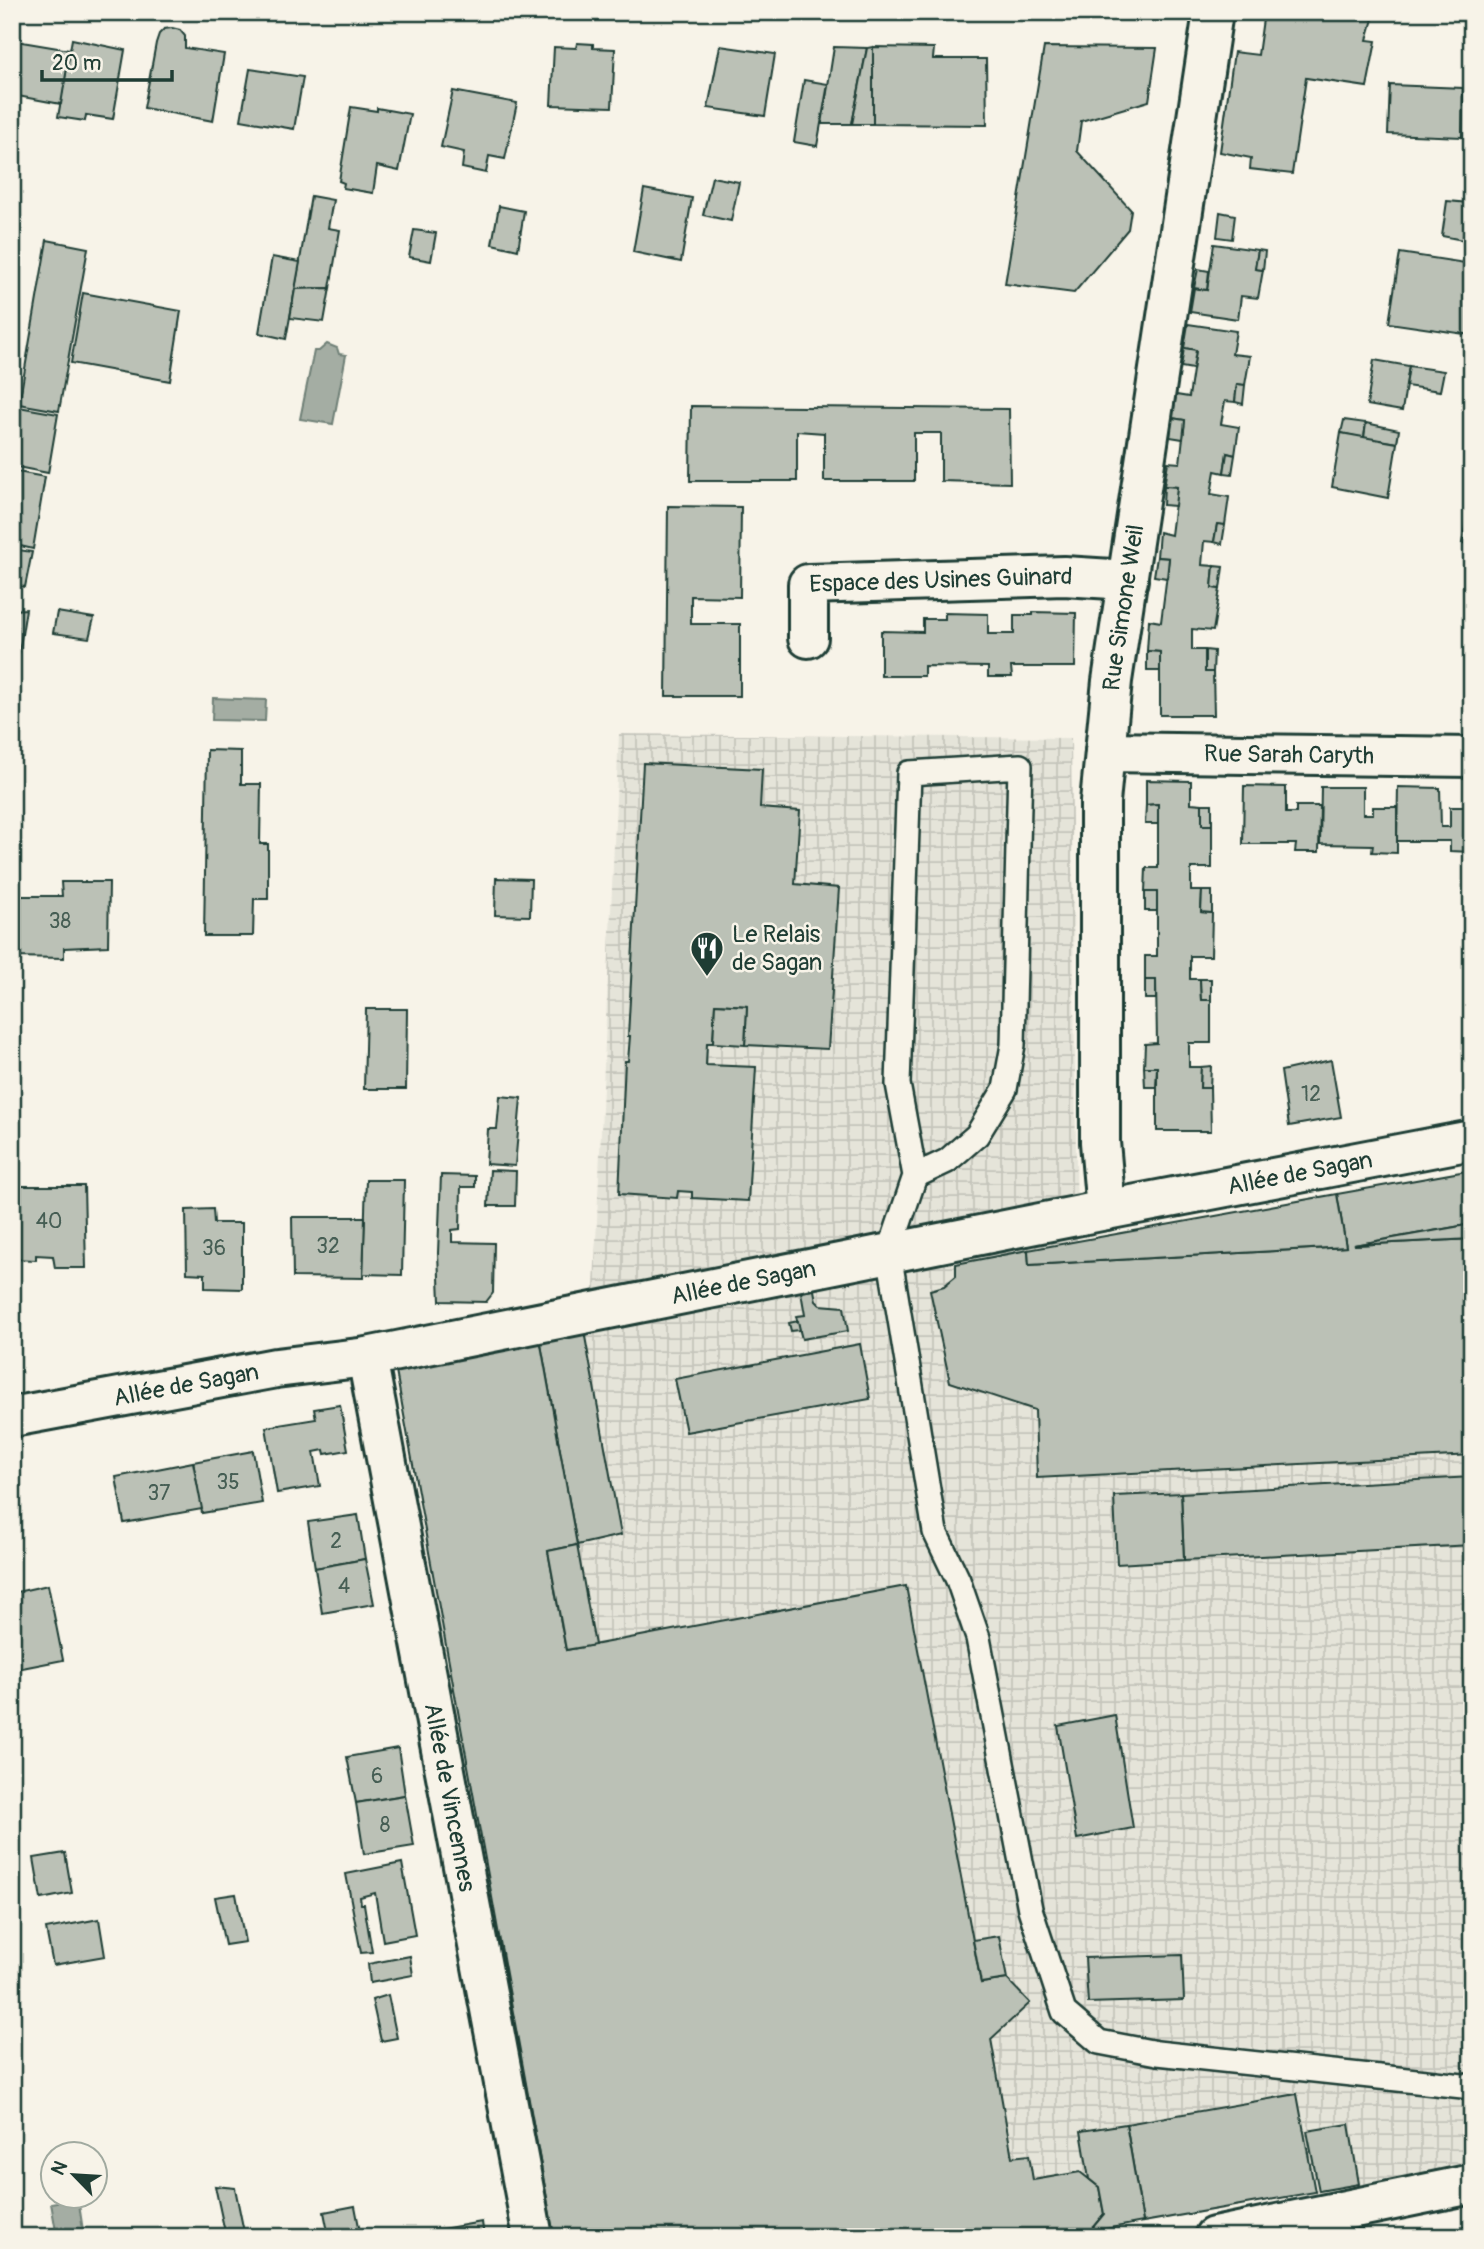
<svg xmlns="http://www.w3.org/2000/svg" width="1484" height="2249" font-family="Pangolin,sans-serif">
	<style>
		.industrial { fill: url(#industrial-grid) }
		.water { fill: #a4ada3; stroke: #6f8077; stroke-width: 2 }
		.building { fill: #bbc1b6; stroke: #1f3d34; stroke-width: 2 }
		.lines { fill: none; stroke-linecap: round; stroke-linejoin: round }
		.lane-casing { stroke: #1f3d34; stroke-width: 28 }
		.street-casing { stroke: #1f3d34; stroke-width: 44 }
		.lane { stroke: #f7f3e8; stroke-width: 23 }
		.street { stroke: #f7f3e8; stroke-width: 38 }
		.labels { text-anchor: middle; stroke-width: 5; stroke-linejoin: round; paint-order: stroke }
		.number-label { font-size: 21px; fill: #465e54 }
		.street-label { font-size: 24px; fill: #1f3d34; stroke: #f7f3e8 }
		.poi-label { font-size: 24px; fill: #1f3d34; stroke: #f7f3e8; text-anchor: start }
	</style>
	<defs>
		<pattern id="industrial-grid" width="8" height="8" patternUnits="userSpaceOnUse" patternTransform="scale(1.75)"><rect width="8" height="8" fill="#e5e4d9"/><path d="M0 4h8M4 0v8" fill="none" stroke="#c4c4bb"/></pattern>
	</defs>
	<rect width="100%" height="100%" fill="#f7f3e8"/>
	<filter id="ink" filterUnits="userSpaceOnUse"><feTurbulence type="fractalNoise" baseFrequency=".0143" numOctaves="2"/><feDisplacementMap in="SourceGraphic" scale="14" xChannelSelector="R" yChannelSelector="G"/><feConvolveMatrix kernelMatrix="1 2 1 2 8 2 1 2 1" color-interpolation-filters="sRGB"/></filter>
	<g filter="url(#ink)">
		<polygon class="industrial" points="619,734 1071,738 1077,1241 1472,1170 1472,2164 1065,2237 554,2237 395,1366 592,1330"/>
		<g class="water">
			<polygon points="327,344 337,348 339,354 346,355 333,424 300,419 314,351 319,351"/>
			<polygon points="213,698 266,700 265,721 212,720"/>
			<polygon points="78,2198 84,2237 57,2237 51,2203"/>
		</g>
		<g class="building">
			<polygon points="1263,19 1373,19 1367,40 1376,41 1367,87 1306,78 1292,174 1250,169 1251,158 1220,152 1234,52 1258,55"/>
			<polygon points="172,28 180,30 185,36 185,48 224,54 213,121 144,108 156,43 159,34 164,29"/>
			<polygon points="72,39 125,50 113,119 86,115 85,121 58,117"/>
			<polygon points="16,41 70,50 61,104 12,95 12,63"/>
			<polygon points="577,43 593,44 593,48 615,49 612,107 551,105 554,47 576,48"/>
			<polygon points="720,46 775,54 765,116 708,108"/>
			<polygon points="834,47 867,48 852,124 822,124"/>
			<polygon points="873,47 873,124 852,124 867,48"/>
			<polygon points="873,47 934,48 933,59 986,59 987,125 873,124"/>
			<polygon points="1044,47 1157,48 1149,101 1081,121 1077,151 1131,210 1128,229 1074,293 1005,284"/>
			<polygon points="250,69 303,77 294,129 241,120"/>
			<polygon points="804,80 828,84 817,146 794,142"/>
			<polygon points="1390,85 1463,88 1462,137 1388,134"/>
			<polygon points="453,91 517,103 505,159 489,156 486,173 462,168 464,152 441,147"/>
			<polygon points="351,107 377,111 377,108 410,114 399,171 377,166 373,193 343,188 344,183 339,181"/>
			<polygon points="712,177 739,182 731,221 703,215"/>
			<polygon points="644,189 692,198 681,262 633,252"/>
			<polygon points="311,196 333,200 328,228 340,230 330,288 295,289"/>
			<polygon points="1447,201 1469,203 1463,240 1442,236"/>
			<polygon points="499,206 524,211 518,250 492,244"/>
			<polygon points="1220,212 1235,215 1232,239 1217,237"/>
			<polygon points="414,230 436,233 431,261 409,257"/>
			<polygon points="47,240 88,248 59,411 19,404"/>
			<polygon points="1214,244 1258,250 1255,269 1263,270 1258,298 1241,296 1238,319 1190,312 1194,288 1207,290"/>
			<polygon points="1258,250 1265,251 1263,270 1255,269"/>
			<polygon points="1400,253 1472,264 1469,303 1472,303 1472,335 1389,323"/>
			<polygon points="272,257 300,262 286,339 259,333"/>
			<polygon points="1198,269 1209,271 1207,290 1194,288"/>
			<polygon points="330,288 324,322 290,318 295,289"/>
			<polygon points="83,293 181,311 170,381 71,363"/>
			<polygon points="1188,324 1236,331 1232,354 1250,356 1245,385 1237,384 1235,402 1225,401 1221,424 1239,427 1235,455 1227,453 1224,473 1215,471 1211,494 1229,497 1225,525 1217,524 1214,542 1204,541 1202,565 1214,566 1212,588 1220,589 1213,631 1192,629 1192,650 1205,650 1205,672 1213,672 1214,715 1160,715 1160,652 1147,651 1149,620 1161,622 1169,558 1157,557 1159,532 1171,535 1177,487 1164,486 1168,462 1180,463 1185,420 1172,418 1176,395 1189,397 1196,350 1184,348"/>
			<polygon points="1184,348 1196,350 1193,369 1181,367"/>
			<polygon points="1374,360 1409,366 1402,411 1367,405"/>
			<polygon points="1409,366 1444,371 1440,391 1406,386"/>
			<polygon points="1237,384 1245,385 1243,404 1235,402"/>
			<polygon points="691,406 1009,409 1010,483 941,481 941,433 914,433 914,481 824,481 824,433 797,431 797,481 690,481"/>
			<polygon points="19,407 58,414 48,473 12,466 12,446"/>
			<polygon points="1172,418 1185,420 1183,439 1170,437"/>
			<polygon points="1344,420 1366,423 1364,438 1341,433"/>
			<polygon points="1366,423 1399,430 1397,443 1364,438"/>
			<polygon points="1341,433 1397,443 1388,498 1332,487"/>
			<polygon points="1227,453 1235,455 1232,474 1224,473"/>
			<polygon points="12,471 45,477 33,549 12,544"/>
			<polygon points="1164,486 1177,487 1175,506 1163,505"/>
			<polygon points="1472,488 1472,544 1462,543"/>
			<polygon points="668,506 741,507 740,597 691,596 691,624 740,624 740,696 666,696"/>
			<polygon points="1217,524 1225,525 1222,544 1214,542"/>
			<polygon points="12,549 32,552 25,587 12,585"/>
			<polygon points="1157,557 1169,558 1167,578 1154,576"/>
			<polygon points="1214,566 1223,567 1220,589 1212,588"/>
			<polygon points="26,609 19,653 12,652 12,610"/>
			<polygon points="57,612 94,618 89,638 53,633"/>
			<polygon points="1033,612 1076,613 1075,667 1011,667 1012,677 988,677 988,667 924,666 924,676 881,676 881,631 923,632 923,619 945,619 945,613 988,614 988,634 1014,634 1014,615 1033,615"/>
			<polygon points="1205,650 1214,651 1213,672 1205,672"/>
			<polygon points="1147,651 1160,652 1160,671 1147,671"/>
			<polygon points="207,750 241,751 241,784 261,784 260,844 268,844 268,899 254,899 253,936 204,936"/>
			<polygon points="643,763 762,769 760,808 800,811 795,884 839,888 828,1049 745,1045 747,1006 715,1004 713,1043 707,1043 706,1065 756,1067 748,1201 692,1198 692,1192 678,1191 677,1198 619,1194 625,1061 628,1061 630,1036 628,1036"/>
			<polygon points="1146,780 1191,781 1191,803 1202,804 1202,825 1212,825 1212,868 1191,868 1191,891 1202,891 1201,912 1212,913 1211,956 1190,956 1190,979 1200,979 1201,1000 1211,1000 1211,1043 1189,1043 1189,1067 1201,1067 1200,1088 1210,1088 1211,1131 1157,1131 1157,1067 1144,1067 1145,1044 1157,1043 1156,980 1145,980 1145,956 1157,956 1157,892 1145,892 1146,868 1158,868 1158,804 1146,805"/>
			<polygon points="1244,786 1286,787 1286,813 1296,813 1296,806 1320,806 1319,852 1295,852 1296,844 1243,844"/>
			<polygon points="1321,787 1363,787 1363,814 1373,814 1373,807 1397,807 1397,853 1372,852 1373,845 1320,844"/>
			<polygon points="1398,787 1440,788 1441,827 1450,827 1450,807 1472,807 1472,852 1450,851 1450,841 1397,841"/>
			<polygon points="1158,804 1158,824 1145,824 1146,805"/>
			<rect x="1202" y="804" width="10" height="21"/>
			<polygon points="496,878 531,879 530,916 495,915"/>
			<polygon points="61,882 109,882 108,946 64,948 64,958 12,957 12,896 62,896"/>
			<polygon points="1202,891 1212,891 1212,913 1201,912"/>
			<rect x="1145" y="892" width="12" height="19"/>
			<polygon points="1200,979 1211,979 1211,1000 1201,1000"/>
			<rect x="1145" y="980" width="11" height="19"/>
			<polygon points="715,1004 747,1006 745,1045 713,1043"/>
			<polygon points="366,1009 407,1009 406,1089 364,1089"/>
			<polygon points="1331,1060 1341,1117 1289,1126 1281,1071"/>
			<polygon points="1211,1066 1210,1088 1200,1088 1201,1067"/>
			<polygon points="1144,1067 1157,1067 1156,1087 1145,1087"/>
			<polygon points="500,1096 521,1098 515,1166 486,1164 488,1129 497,1129"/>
			<polygon points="490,1170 516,1171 515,1206 488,1206"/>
			<polygon points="1472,1170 1472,1224 1354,1245 1472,1239 1472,1455 1037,1478 1035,1410 950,1382 930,1290 944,1286 956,1276 956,1264 1028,1250 1029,1265 1346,1247 1337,1194"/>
			<polygon points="441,1175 475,1176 475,1187 461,1187 460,1229 452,1230 452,1242 494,1243 493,1293 486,1302 440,1301 438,1253"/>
			<polygon points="366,1180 404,1180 402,1275 363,1274"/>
			<polygon points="12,1186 84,1186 86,1268 55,1268 53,1256 36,1255 36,1260 12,1259"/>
			<polygon points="1337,1194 1346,1247 1029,1265 1028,1250"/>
			<polygon points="213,1209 214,1223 242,1223 242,1289 205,1288 205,1274 187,1273 186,1210"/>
			<polygon points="292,1217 365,1217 363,1278 293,1277"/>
			<polygon points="1472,1224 1472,1239 1354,1245"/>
			<polygon points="814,1290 816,1301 820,1305 844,1307 848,1331 802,1339 796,1316 805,1315 801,1292"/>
			<polygon points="798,1321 800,1330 791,1331 789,1323"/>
			<polygon points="584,1331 621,1535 577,1545 540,1339"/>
			<polygon points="540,1339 577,1545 548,1551 566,1650 906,1586 981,1983 1007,1979 1030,2003 991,2039 1012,2157 1029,2155 1033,2180 1080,2172 1099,2187 1104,2214 1089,2232 1065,2237 554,2237 395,1366"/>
			<polygon points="860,1344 870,1399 686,1432 675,1379"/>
			<polygon points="340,1405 348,1450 325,1454 324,1450 314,1452 320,1486 277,1493 266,1427 316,1419 314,1409"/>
			<polygon points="253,1451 262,1503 202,1513 193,1462"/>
			<polygon points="193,1462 202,1509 124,1523 116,1477"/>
			<polygon points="1472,1477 1472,1545 1184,1560 1181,1493"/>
			<polygon points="1181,1493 1184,1560 1117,1564 1114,1496"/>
			<polygon points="358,1515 365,1559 315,1568 308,1522"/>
			<polygon points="577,1545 595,1645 566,1650 548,1551"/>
			<polygon points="365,1559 374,1604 322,1613 315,1568"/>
			<polygon points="48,1585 63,1660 12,1670 12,1593"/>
			<polygon points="1115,1715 1133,1828 1077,1839 1058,1726"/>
			<polygon points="398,1748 405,1795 356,1803 347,1757"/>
			<polygon points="405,1795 414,1846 364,1854 356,1803"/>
			<polygon points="65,1853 72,1893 41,1899 34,1858"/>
			<polygon points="402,1863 415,1935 383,1941 375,1893 360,1897 361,1904 364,1904 372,1952 361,1953 346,1874"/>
			<polygon points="236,1894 245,1942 225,1945 215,1897"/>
			<polygon points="99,1919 105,1956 53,1965 46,1929"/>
			<polygon points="999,1936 1007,1979 981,1983 973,1940"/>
			<polygon points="1182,1955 1184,2000 1088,2003 1085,1958"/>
			<polygon points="410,1956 413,1975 370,1983 368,1964"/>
			<polygon points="388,1995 397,2038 381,2041 372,2000"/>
			<polygon points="1297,2094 1315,2192 1143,2222 1126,2124"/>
			<polygon points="1126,2124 1143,2222 1089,2232 1104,2214 1099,2187 1089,2179 1081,2131"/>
			<polygon points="1349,2124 1359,2184 1319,2191 1307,2131"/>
			<polygon points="215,2186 235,2188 245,2237 226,2237"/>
			<polygon points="355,2206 361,2237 329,2237 324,2212"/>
			<polygon points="482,2222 484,2237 437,2237 436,2230"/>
			<polygon points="1472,2226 1472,2237 1437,2237 1436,2232"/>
			<polygon points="1338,2229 1340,2237 1287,2237"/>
		</g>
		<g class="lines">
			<defs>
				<polyline id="lane" points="915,1176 947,1161 977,1135 1005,1089 1013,1045 1020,766 909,773 898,1084 915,1176 889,1253 935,1532 958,1580 978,1638 1030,1909 1064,2012 1099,2042 1157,2053 1472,2087"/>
				<g id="street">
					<path id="s1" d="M808,638v-54l256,-8 64,4"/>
					<path id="s2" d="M1105,752l367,5"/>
					<path id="s3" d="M1106,1210l-6,-68v-340l12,-121 101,-669"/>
					<path id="s4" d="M367,1357l166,880"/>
					<path id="s5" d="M12,1417l264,-49 91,-11 739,-147 366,-70"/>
					<polyline points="1214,2237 1472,2184"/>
				</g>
			</defs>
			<use href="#lane" class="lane-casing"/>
			<use href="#street" class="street-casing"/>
			<use href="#lane" class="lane"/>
			<use href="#street" class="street"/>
		</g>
	</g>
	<defs>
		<symbol id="restaurant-pin" viewBox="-11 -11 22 30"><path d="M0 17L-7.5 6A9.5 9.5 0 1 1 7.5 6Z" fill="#1f3d34" stroke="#f7f3e8"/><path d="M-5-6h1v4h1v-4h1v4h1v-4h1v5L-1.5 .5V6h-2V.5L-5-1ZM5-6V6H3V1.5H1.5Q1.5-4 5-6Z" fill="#fff"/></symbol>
	</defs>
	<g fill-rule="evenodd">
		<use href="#restaurant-pin" x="688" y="929" width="38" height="52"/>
	</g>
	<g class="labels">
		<g class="number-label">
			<text x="60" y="928">38</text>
			<text x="1311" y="1101">12</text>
			<text x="49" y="1228">40</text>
			<text x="328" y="1253">32</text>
			<text x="214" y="1255">36</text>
			<text x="228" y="1489">35</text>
			<text x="159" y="1500">37</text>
			<text x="336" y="1548">2</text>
			<text x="344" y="1593">4</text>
			<text x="377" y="1783">6</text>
			<text x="385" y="1832">8</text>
		</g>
		<g class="street-label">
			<text dy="8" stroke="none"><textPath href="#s1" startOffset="187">Espace des Usines Guinard</textPath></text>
			<text dy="8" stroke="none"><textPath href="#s3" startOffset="604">Rue Simone Weil</textPath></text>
			<text dy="8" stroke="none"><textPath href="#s2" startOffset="184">Rue Sarah Caryth</textPath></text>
			<text dy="8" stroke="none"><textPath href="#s5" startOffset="1311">Allée de Sagan</textPath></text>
			<text dy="8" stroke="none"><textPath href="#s5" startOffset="744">Allée de Sagan</textPath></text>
			<text dy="8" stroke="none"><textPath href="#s5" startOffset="177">Allée de Sagan</textPath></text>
			<text dy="8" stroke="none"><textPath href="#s4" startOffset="448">Allée de Vincennes</textPath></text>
		</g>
		<g class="poi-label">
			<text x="732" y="942">Le Relais<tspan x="732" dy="28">de Sagan</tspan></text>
		</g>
	</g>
	<rect width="1484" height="2249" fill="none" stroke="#f7f3e8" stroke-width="42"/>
	<rect x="21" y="21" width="1442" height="2207" fill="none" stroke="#1f3d34" stroke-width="2.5" filter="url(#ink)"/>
	<g transform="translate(74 2175) rotate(295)"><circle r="33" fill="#f7f3e8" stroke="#a1aaa0" stroke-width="2"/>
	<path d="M0-5L12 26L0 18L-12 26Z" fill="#1f3d34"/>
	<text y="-10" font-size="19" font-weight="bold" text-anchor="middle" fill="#1f3d34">N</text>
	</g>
	<path d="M42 70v10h130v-10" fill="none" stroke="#1f3d34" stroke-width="3.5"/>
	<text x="52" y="70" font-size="21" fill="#1f3d34" stroke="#f7f3e8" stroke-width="5" paint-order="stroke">20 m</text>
</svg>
